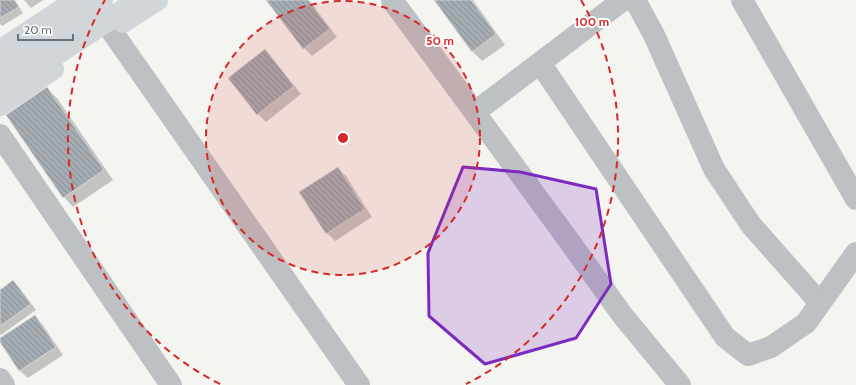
<svg xmlns="http://www.w3.org/2000/svg" width="856" height="385" font-family="Cabin,sans-serif">
	<style>
		.shadow { fill: #0003 }
		.building { fill: url(#building-back-hatch); stroke: #d5d5d3 }
		.lines { fill: none; stroke-linecap: round; stroke-linejoin: round }
		.minor { stroke: #bdc1c4; stroke-width: 22 }
		.major { stroke: #d1d6da; stroke-width: 22 }
		.highway { stroke: #d1d6da; stroke-width: 22 }
		.marked { fill: #7b2cbf; fill-opacity: 0.2; stroke: #7b2cbf; stroke-width: 3; stroke-linejoin: round }
		.ring { fill: none; stroke: #d62828; stroke-width: 2; stroke-dasharray: 7 5 }
		.centre { fill: #d62828; stroke: #fff; stroke-width: 2 }
		.ring-label { font-size: 12px; text-anchor: middle; font-weight: bold; fill: #d62828; stroke: #fff; stroke-width: 4; stroke-linejoin: round; paint-order: stroke }
	</style>
	<defs>
		<pattern id="building-back-hatch" width="6" height="6" patternUnits="userSpaceOnUse"><rect width="6" height="6" fill="#a4abb1"/><path d="M-1 5l2 2M0 0l6 6M5-1l2 2" fill="none" stroke="#899095"/></pattern>
	</defs>
	<rect width="100%" height="100%" fill="#f4f4f0"/>
	<g class="shadow">
		<polygon points="0,0 15,0 23,13 2,26 0,24"/>
		<polygon points="24,0 43,0 31,8"/>
		<polygon points="267,0 309,0 337,37 312,56 304,48"/>
		<polygon points="435,0 473,0 505,45 482,61 472,51"/>
		<polygon points="264,50 272,58 301,94 266,122 258,114 229,78"/>
		<polygon points="47,89 57,98 113,180 73,207 64,197"/>
		<polygon points="338,169 346,176 372,217 335,241 327,233"/>
		<polygon points="13,281 19,287 36,310 1,335 0,334 0,291"/>
		<polygon points="35,317 43,325 63,355 28,378 20,371 0,340"/>
	</g>
	<g class="building">
		<polygon points="0,0 14,0 19,7 0,18"/>
		<polygon points="266,0 308,0 330,29 303,49"/>
		<polygon points="434,0 471,0 496,34 472,52"/>
		<polygon points="265,49 294,86 257,115 228,78"/>
		<polygon points="47,87 104,170 63,198 6,115"/>
		<polygon points="338,167 365,209 326,234 299,192"/>
		<polygon points="13,280 31,304 0,326 0,290"/>
		<polygon points="35,315 56,347 19,371 0,342 0,338"/>
	</g>
	<g class="lines">
		<g class="minor">
			<polyline points="392,0 567,238 623,316 680,385"/>
			<polyline points="635,0 654,35 714,169 751,225 820,303"/>
			<polyline points="742,0 856,199"/>
			<polyline points="111,30 359,385"/>
			<polyline points="540,63 725,337 748,355 771,347 806,323 856,253"/>
			<polyline points="475,112 623,0"/>
			<polyline points="0,135 171,385"/>
			<polyline points="0,379 4,385"/>
		</g>
		<g class="major">
			<polyline points="123,22 157,0"/>
			<polyline points="0,51 77,0"/>
			<polyline points="0,105 53,69"/>
		</g>
		<g class="highway">
			<polyline points="0,66 102,0"/>
			<polyline points="0,91 139,0"/>
		</g>
	</g>
	<path class="marked" d="M463,167l57,5 76,17 15,95 -35,54 -91,26 -56,-48 -1,-63z"/>
	<circle cx="343" cy="138" r="137" fill="#d62828" fill-opacity=".12"/>
	<g class="ring">
		<circle cx="343" cy="138" r="137"/>
		<path d="M220 384A275 275 0 0 1 105 0M581 0A275 275 0 0 1 466 384"/>
	</g>
	<circle cx="343" cy="138" r="6" class="centre"/>
	<g class="ring-label">
		<text x="592" y="26">100 m</text>
		<text x="440" y="45">50 m</text>
	</g>
	<path d="M18 34v6h55v-6" fill="none" stroke="#657380" stroke-width="2"/>
	<text x="24" y="34" font-size="12" fill="#657380" stroke="#ffffff" stroke-width="3" paint-order="stroke">20 m</text>
</svg>
